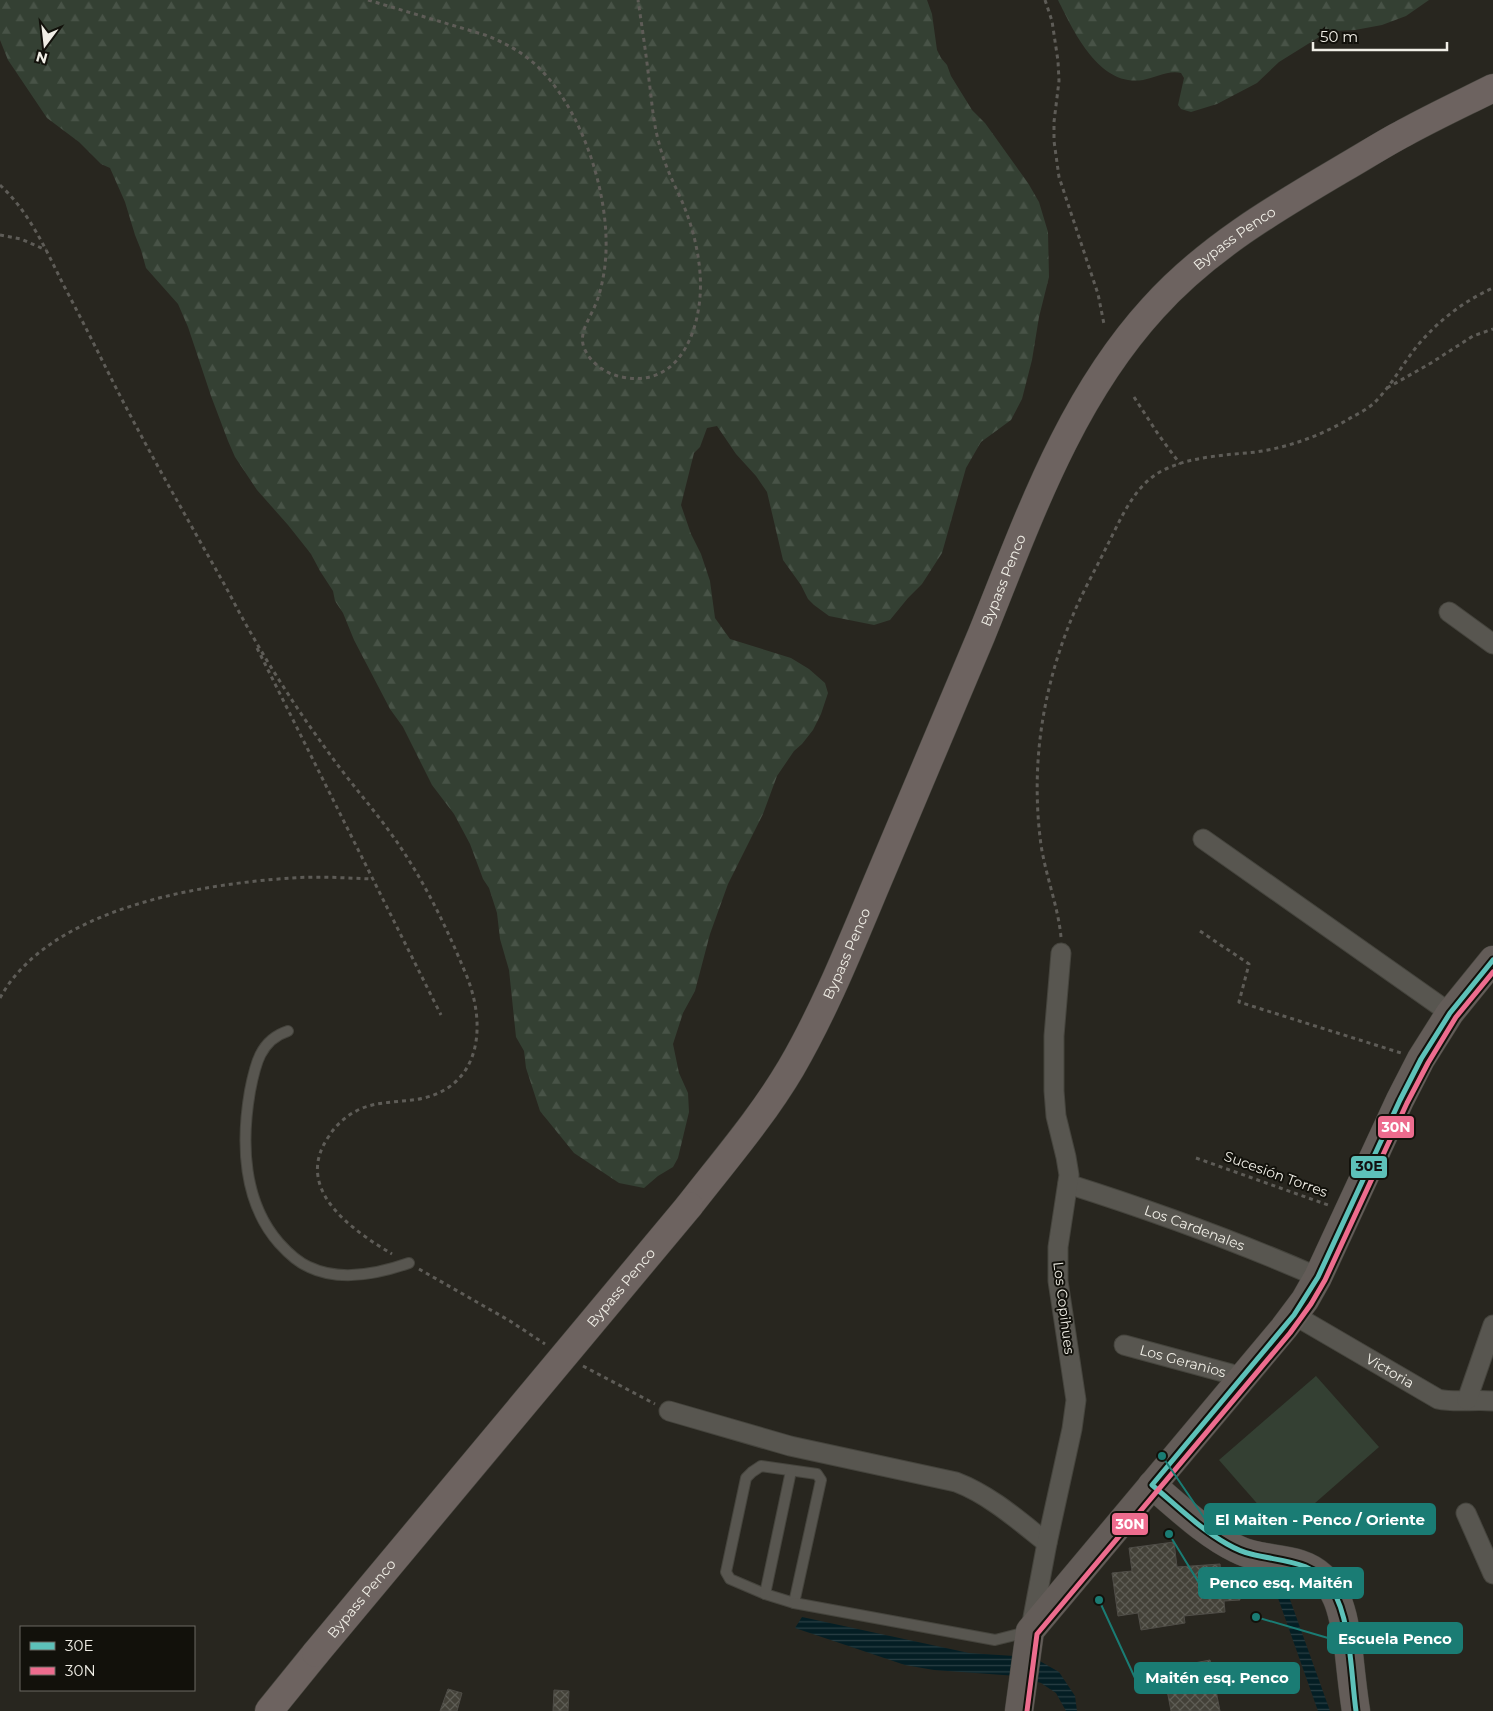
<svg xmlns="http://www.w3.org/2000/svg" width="1493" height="1711" font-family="Montserrat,sans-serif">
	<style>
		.green { fill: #344033 }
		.forest { fill: url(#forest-firs) }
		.water { fill: url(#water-rules) }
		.building { fill: url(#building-cross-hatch); stroke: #4f4d47 }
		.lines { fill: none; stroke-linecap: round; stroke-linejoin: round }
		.lane-casing { stroke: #45443d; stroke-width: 12 }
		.street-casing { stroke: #45443d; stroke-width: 21 }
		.secondary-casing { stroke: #45443d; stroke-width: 29 }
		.primary-casing { stroke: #45443d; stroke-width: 29 }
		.path { stroke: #5e5c57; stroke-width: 3; stroke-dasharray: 4 4; stroke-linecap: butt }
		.lane { stroke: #585650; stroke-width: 10 }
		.street { stroke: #585650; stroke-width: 19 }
		.secondary { stroke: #635c58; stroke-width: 28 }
		.primary { stroke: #6d6360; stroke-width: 28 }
		.primary-bridge-casing { stroke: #45443d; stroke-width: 29; stroke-linecap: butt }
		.primary-bridge { stroke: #6d6360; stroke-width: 28 }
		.bus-1-casing { stroke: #12110b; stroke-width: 9 }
		.bus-2-casing { stroke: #12110b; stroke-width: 9 }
		.bus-1 { stroke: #5dc1b9; stroke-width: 5 }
		.bus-2 { stroke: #ed6c8e; stroke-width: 5 }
		.labels { text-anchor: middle; stroke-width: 4; stroke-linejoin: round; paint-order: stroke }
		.street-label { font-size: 14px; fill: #f0eee6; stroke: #12110b }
		.leader { fill: none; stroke: #1a7c74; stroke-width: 2 }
		.callout-dot { fill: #1a7c74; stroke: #12110b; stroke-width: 2 }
		.callout { fill: #1a7c74; stroke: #1a7c74; stroke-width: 2 }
		.callout-label { font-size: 15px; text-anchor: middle; font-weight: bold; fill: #fff }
		.line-badge { stroke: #12110b; stroke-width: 2 }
		.badge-label { font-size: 14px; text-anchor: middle; font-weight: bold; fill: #fff }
		.pale-badge-label { font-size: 14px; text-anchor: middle; font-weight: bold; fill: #111 }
	</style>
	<defs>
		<pattern id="forest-firs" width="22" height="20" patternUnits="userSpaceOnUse" patternTransform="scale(1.25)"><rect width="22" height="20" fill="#344033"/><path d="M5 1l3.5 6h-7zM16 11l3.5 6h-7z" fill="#485347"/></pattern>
		<pattern id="water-rules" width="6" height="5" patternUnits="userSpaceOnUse" patternTransform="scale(1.25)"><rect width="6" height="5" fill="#041e24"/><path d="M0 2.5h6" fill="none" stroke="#293f44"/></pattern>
		<pattern id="building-cross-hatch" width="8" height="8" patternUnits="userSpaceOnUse" patternTransform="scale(1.25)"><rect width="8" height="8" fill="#434138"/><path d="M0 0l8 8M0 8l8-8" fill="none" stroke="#5e5d55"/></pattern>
	</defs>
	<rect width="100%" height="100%" fill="#28261f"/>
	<polygon class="green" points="1316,1376 1379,1447 1282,1532 1219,1460"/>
	<g class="forest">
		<polygon points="0,0 927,0 932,14 937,50 941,58 947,65 951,76 972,110 985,123 1028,183 1039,202 1048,232 1049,277 1039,317 1032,360 1022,399 1011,420 981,442 966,468 942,553 922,584 908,598 890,620 874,625 829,616 814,605 808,599 801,585 783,560 767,492 756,476 736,454 717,426 707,428 700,447 694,453 681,505 691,534 701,554 710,581 715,618 730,639 791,658 809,669 825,683 828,693 821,714 813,730 802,744 794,751 777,776 763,814 728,884 710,934 695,991 683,1013 673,1044 679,1073 688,1093 689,1112 678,1158 673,1167 658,1176 644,1188 619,1183 574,1153 540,1111 526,1068 524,1051 516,1037 509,970 500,939 497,913 489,888 483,879 470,844 454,814 432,785 403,727 390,709 354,640 343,613 335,601 333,591 320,571 311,554 288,525 257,490 235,457 228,441 211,396 188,327 178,304 146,268 141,250 135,235 125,202 110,168 101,164 79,142 47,118 8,60 0,40"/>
		<path d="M1058,0h371l-23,16 -24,9 -27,5 -20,1 -11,3 -45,28 -22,21 -40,21 -26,8 -10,-3 -3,-4 6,-27 -3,-5c-13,-3 -26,5 -38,7 -44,7 -69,-48 -85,-80z"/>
	</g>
	<g class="water">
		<polygon points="1288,1594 1330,1711 1318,1711 1278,1598"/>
		<polygon points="802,1617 969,1653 1014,1656 1038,1660 1059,1672 1075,1696 1077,1711 1066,1711 1056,1693 1041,1683 1017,1676 934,1670 905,1665 795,1628"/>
	</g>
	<g class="building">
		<polygon points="1174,1542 1177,1567 1220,1564 1221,1577 1237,1575 1240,1600 1224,1601 1225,1612 1184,1616 1185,1623 1141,1630 1138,1613 1118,1616 1112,1573 1132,1571 1129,1548"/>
		<polygon points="1210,1660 1220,1711 1171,1711 1163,1669"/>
		<polygon points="448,1689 462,1693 457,1711 440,1711"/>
		<polygon points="554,1690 569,1691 568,1711 553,1711"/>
	</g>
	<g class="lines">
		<defs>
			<g id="lane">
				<path d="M288,1031c-28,9 -33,34 -38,60 -9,52 -7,111 29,152 9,10 18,19 30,24 31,15 69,7 100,-4"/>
				<polygon points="761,1466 817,1474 821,1480 794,1603 765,1594 730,1579 726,1572 746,1478 752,1472"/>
				<polyline points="765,1594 791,1471"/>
				<polyline points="794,1603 995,1640 1027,1632"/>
			</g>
			<g id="street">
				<polyline points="1449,612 1493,644"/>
				<polyline points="1203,839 1450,1013"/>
				<path id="s1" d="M1068,1184c85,27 168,57 250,93"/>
				<path id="s2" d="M1294,1315l144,84c18,4 37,0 55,2"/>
				<path id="s3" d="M1124,1345l118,32"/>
				<polyline points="1467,1400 1493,1325"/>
				<path d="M669,1411l121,35 166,36c34,13 62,38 91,61"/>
				<polyline points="1466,1513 1493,1574"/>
				<polyline points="1031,1628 1047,1543 1072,1429 1076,1400 1058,1281 1058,1247 1069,1175 1066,1157 1056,1116 1054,1091 1054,1036 1061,953"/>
			</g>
			<g id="secondary">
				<path d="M1152,1485c25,21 55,50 85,64 19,10 42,8 63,15 40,13 44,54 49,90 2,19 4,38 7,57"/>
				<polyline points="1019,1711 1030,1631 1284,1328 1305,1300 1318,1277 1400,1100 1421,1059 1450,1013 1493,960"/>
			</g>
			<g id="primary">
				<path id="s4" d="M689,1206c35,-45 73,-89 102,-138 36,-62 62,-129 90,-195 33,-79 67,-158 100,-237 46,-113 87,-235 172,-328 53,-59 121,-99 189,-139 21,-12 41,-25 62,-36 29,-16 59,-30 89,-45"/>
				<polyline points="269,1711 316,1653"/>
			</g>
		</defs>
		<use href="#lane" class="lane-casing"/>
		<use href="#street" class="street-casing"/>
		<use href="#secondary" class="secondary-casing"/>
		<use href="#primary" class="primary-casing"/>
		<g class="path">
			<path d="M368,0l117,35c21,8 41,19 57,36 45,47 74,142 61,207 -2,11 -5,22 -10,32 -6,13 -15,26 -8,40 7,14 21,24 37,27 62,13 82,-57 78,-104 -2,-26 -9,-51 -19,-74 -9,-19 -17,-36 -22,-56 -6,-21 -7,-41 -10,-63 -3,-27 -7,-53 -11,-80"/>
			<polyline points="1045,0 1052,21 1058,61 1059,81 1054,122 1054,141 1059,177 1098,294 1104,324"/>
			<path d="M0,185c30,28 46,65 64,101 17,32 33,64 49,96 33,65 70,129 106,193 10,17 19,36 29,53 27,48 58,95 92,140 19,25 39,48 57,74 28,41 49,84 68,130 21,48 19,111 -41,126 -22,5 -45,2 -66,12 -12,6 -22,15 -29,26 -37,53 23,94 63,118"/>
			<polyline points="0,235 21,239 46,250"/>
			<polyline points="1387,388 1431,363 1473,336 1493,329"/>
			<polyline points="1134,397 1158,434 1180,464"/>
			<polyline points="257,648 441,1015"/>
			<polyline points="1200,931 1249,964 1239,1002 1401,1053"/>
			<path d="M1061,937c-3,-31 -15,-60 -20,-92 -11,-82 2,-161 35,-237 9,-20 20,-40 30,-60 15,-29 29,-67 62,-80 27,-12 59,-13 88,-16 34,-5 67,-17 96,-35 8,-4 17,-9 23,-15 17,-17 28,-39 43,-57 21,-25 46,-44 75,-57"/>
			<path d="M0,998c49,-90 200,-114 292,-120 27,-2 54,0 80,1"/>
			<polyline points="1196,1158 1328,1205"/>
			<polyline points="419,1269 510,1321 545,1344"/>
			<polyline points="583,1366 655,1404"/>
		</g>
		<use href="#lane" class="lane"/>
		<use href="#street" class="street"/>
		<use href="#secondary" class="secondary"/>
		<use href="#primary" class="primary"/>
		<defs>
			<g id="primary-bridge">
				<path id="s5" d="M316,1653l373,-447"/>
			</g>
		</defs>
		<use href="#primary-bridge" class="primary-bridge-casing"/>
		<use href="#primary-bridge" class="primary-bridge"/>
		<defs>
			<path id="bus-1" d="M1356,1711c-5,-36 -5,-92 -24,-122 -19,-30 -52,-27 -81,-35 -9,-2 -17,-6 -24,-10 -28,-16 -51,-39 -75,-59l142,-170 24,-38 82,-177 21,-41 29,-46 43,-53"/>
			<polyline id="bus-2" points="1027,1711 1037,1634 1290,1333 1311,1304 1325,1280 1407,1103 1428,1063 1456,1017 1493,972"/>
		</defs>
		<use href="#bus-1" class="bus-1-casing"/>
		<use href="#bus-2" class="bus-2-casing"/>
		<use href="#bus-1" class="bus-1"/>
		<use href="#bus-2" class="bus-2"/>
	</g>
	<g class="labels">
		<g class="street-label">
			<text dy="5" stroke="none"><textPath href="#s4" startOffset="1124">Bypass Penco</textPath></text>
			<text dy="5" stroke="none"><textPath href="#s4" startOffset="704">Bypass Penco</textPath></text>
			<text dy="5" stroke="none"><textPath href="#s4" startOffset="299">Bypass Penco</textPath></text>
			<text transform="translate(1276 1174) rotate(20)" y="5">Sucesión Torres</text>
			<text dy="5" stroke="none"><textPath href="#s1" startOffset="134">Los Cardenales</textPath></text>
			<text dy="5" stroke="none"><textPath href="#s5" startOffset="476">Bypass Penco</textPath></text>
			<text transform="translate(1064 1308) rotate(83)" y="5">Los Copihues</text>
			<text dy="5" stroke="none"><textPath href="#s3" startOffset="61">Los Geranios</textPath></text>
			<text dy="5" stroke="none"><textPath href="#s2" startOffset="111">Victoria</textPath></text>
			<text dy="5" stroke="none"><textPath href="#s5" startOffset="71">Bypass Penco</textPath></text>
		</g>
	</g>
	<path class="leader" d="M1162 1456L1205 1519M1169 1534L1199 1583M1256 1617L1328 1638M1099 1600L1135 1678"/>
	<g class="callout-dot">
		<circle cx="1162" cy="1456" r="5"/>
		<circle cx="1169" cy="1534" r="5"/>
		<circle cx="1256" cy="1617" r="5"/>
		<circle cx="1099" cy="1600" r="5"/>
	</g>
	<g class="callout">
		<rect x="1205" y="1504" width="230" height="30" rx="5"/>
		<rect x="1199" y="1568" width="164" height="30" rx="5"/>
		<rect x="1328" y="1623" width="134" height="30" rx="5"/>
		<rect x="1135" y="1663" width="164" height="30" rx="5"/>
	</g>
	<g class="callout-label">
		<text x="1320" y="1525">El Maiten - Penco / Oriente</text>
		<text x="1281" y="1588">Penco esq. Maitén</text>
		<text x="1395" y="1644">Escuela Penco</text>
		<text x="1217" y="1683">Maitén esq. Penco</text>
	</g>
	<g class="line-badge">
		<rect x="1377" y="1115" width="38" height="24" rx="5" fill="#ed6c8e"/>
		<rect x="1350" y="1155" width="38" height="24" rx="5" fill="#5dc1b9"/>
		<rect x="1111" y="1512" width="38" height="24" rx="5" fill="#ed6c8e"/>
	</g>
	<g class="badge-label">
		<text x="1396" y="1132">30N</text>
		<text x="1130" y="1529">30N</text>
	</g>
	<g class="pale-badge-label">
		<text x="1369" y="1171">30E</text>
	</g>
	<rect x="20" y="1626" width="175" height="65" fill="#12110b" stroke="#6b6963"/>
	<rect x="30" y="1642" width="25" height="8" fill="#5dc1b9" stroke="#6b6963"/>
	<text x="65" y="1651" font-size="15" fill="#f0eee6">30E</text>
	<rect x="30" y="1667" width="25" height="8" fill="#ed6c8e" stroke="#6b6963"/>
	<text x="65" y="1676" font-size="15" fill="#f0eee6">30N</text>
	<g transform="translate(45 45) rotate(195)" stroke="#12110b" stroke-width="4" paint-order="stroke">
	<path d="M0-4L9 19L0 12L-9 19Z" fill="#f0eee6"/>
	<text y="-8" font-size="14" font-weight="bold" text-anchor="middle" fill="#f0eee6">N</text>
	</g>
	<path d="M1313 42v8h134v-8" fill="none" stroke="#f0eee6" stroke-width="2.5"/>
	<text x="1320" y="42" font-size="15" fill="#f0eee6" stroke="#12110b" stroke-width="4" paint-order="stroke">50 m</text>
</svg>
